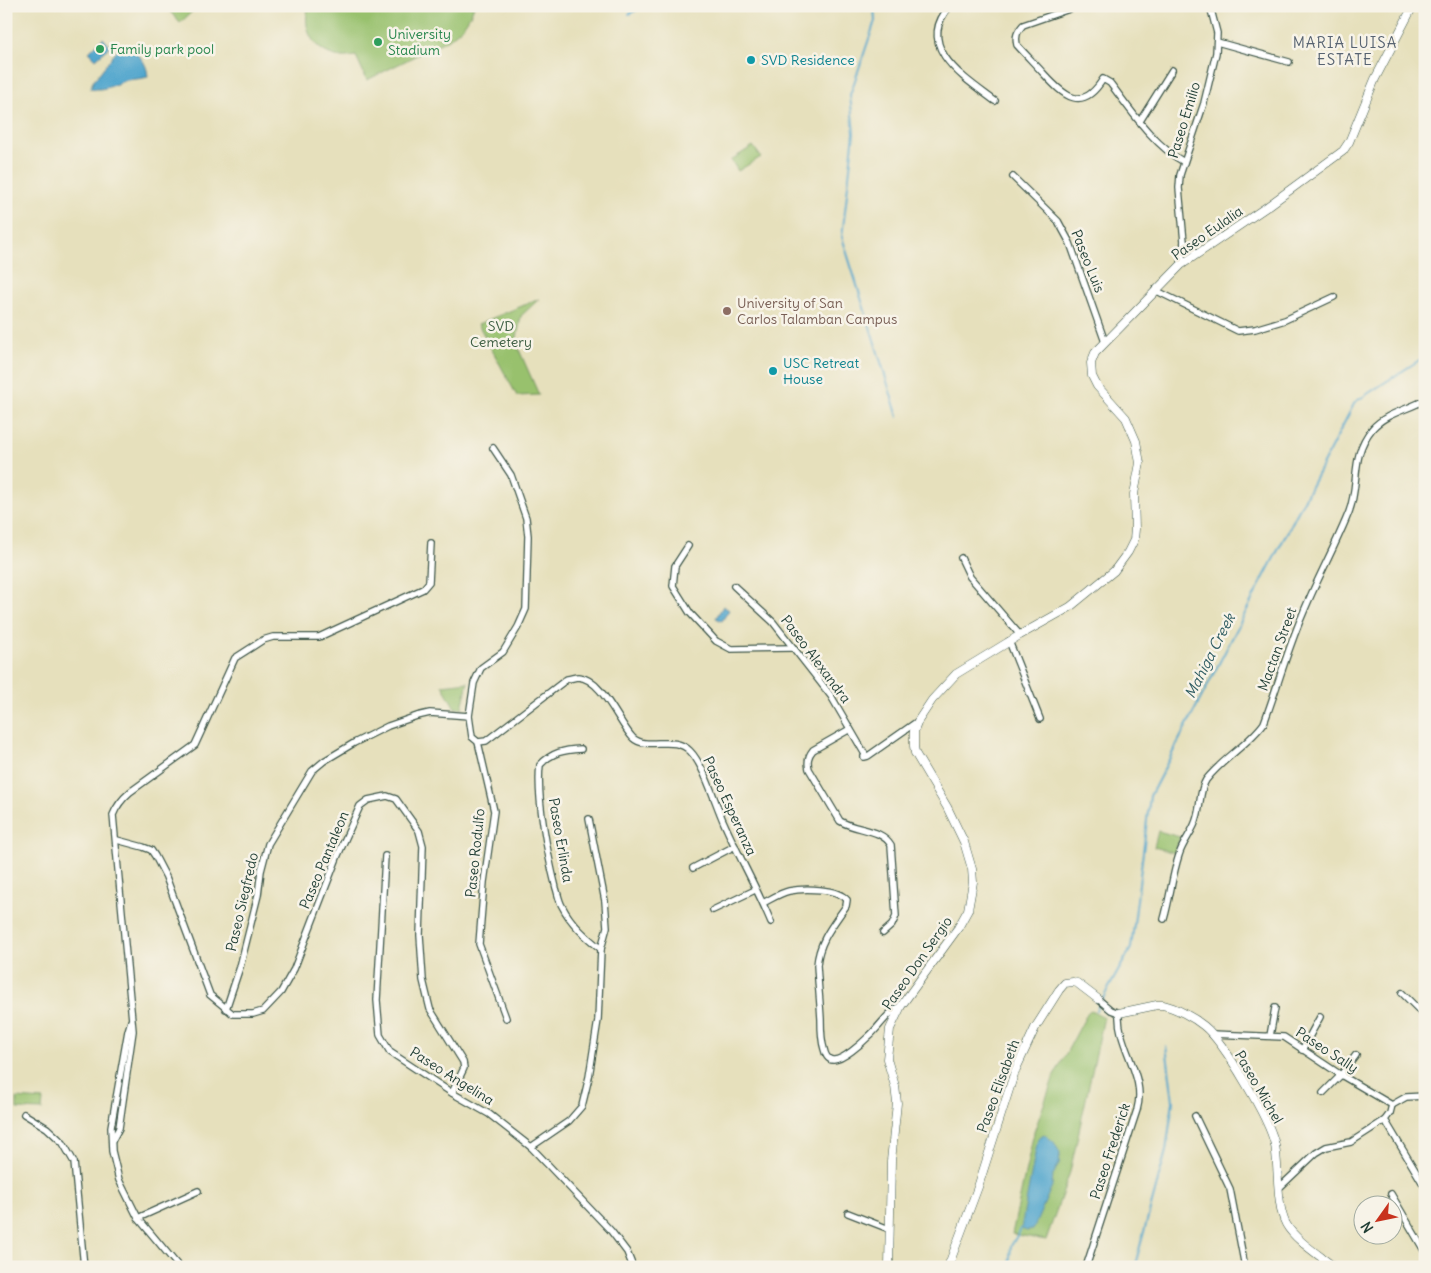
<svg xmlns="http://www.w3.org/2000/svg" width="1431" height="1273" font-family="Delius,sans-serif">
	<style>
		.green { fill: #98c16d; stroke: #5c7f50 }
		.water { fill: #51a6cd; stroke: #387280 }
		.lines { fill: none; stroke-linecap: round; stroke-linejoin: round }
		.stream { stroke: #51a6cd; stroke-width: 2 }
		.street-casing { stroke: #3d5548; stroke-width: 8 }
		.secondary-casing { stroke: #3d5548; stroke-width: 9 }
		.street { stroke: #fff; stroke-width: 5.5 }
		.secondary { stroke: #fff; stroke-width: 8 }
		.leisure-dot { fill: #2e9e5b; stroke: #f7f3e8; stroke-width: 2 }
		.culture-dot { fill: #0f9aa8; stroke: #f7f3e8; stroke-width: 2 }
		.education-dot { fill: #8d6e63; stroke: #f7f3e8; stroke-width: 2 }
		.labels { text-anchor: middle; stroke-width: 5; stroke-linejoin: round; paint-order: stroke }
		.leisure-label { font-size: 14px; fill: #27864d; stroke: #f7f3e8; text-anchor: start }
		.culture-label { font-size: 14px; fill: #0d838f; stroke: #f7f3e8; text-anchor: start }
		.street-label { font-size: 14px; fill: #1f3d34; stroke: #f7f3e8 }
		.education-label { font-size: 14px; fill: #785e54; stroke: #f7f3e8; text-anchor: start }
		.park-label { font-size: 14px; fill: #3d5e42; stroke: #f7f3e8 }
		.neighbourhood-label { font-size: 15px; letter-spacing: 1px; fill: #586472; stroke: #f7f3e8 }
		.water-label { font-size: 15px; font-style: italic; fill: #2e5c62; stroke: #f7f3e8 }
	</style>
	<rect width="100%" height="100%" fill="#f7f3e8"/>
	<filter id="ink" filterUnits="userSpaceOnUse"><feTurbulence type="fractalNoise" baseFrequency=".02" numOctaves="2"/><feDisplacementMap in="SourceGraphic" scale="10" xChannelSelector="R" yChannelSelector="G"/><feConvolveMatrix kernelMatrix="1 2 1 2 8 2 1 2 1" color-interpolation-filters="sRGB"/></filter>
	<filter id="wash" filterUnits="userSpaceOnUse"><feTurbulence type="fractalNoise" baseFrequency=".0096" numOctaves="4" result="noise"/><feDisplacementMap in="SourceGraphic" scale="20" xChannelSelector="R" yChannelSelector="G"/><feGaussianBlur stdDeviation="1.12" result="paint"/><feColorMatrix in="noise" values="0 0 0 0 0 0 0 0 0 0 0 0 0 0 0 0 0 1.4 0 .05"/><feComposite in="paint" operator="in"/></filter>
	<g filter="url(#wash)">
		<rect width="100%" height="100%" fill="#e6e0bc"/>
		<g class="green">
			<polygon points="165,6 198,6 180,23"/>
			<path d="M309,6h165c-5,15 -12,23 -25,33l-82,41 -11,-24c-7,1 -14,2 -20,0 -23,-5 -35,-29 -27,-50z"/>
			<polygon points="753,146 761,157 738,171 731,160"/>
			<polygon points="539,299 521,316 516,343 539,395 517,396 478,324"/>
			<polygon points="468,682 462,708 455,708 442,685"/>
			<polygon points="1158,831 1180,837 1175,853 1154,847"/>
			<polygon points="1091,1010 1104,1017 1070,1172 1046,1240 1012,1234 1034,1132 1054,1076 1088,1012"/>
			<polygon points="17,1098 43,1100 42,1110 17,1109"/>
		</g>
		<g class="water">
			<polygon points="103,38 110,46 96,59 89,52"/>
			<path d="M122,44c15,8 25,16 26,33 -7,2 -14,2 -21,3 -13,4 -23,12 -37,8l4,-8z"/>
			<polygon points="723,606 729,610 722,621 716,618"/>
			<polygon points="1044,1134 1054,1142 1060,1153 1059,1164 1053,1175 1052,1186 1035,1225 1032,1230 1027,1231 1021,1229 1023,1218 1038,1138"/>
		</g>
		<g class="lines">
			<g class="stream">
				<polyline points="874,6 875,21 850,95 854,133 842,237 898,417"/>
				<polyline points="629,14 644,6"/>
				<polyline points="1102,1000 1131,948 1150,796 1355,402 1421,359 1425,353"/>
				<polyline points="1096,1010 1100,1004"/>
				<polyline points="1136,1261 1166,1151 1173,1101 1166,1046"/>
				<polyline points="1009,1267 1011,1246 1021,1229"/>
			</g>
		</g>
	</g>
	<g filter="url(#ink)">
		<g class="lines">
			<defs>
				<g id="street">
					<path d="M950,6c-37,41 16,73 45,95"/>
					<path d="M1078,6l-55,19c-6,7 -8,11 -6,20 9,10 18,19 27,29 20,22 38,39 59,5l7,4c20,26 44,63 74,79"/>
					<polyline points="1217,42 1289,62"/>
					<polyline points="1140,121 1172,70"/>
					<polyline points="1013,177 1058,221 1070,243 1105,342"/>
					<polyline points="1184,242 1197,253"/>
					<polyline points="1181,265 1184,242 1179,188 1180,175 1204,103 1216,53 1217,33 1210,6"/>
					<polyline points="1155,290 1238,331 1255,329 1285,320 1334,297"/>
					<polyline points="493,448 511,475 526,518 528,536 526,609 518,627 503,652 481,668 474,683 469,716 472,737 478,742 494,811 484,882 479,944 506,1018"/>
					<polyline points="688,546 675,566 673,586 690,613 716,641 731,649 793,648"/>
					<polyline points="961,558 970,577 1020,635"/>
					<polyline points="734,586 773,622 817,678 831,696 866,756"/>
					<polyline points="1009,641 1040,719"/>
					<path d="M850,729l-37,21c-5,6 -6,11 -4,19l31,52c16,10 41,7 51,24l5,71 -4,9 -9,8"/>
					<path d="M478,742l8,-1 81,-62c3,0 8,-2 11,-2 24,1 41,47 55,61 14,13 41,-4 57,13 14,14 25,52 34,72 15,34 33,65 47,99"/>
					<path d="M581,749c-17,1 -29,3 -41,16 -4,32 8,91 16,123 2,6 3,13 6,18 9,18 24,31 39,43"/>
					<polyline points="864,757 868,756 918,721"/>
					<polyline points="117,840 143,847 151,850 155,856 166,877 210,995 233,1014 253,1014 263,1011 281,992 294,969 338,855 360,806 368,800 387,796 396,799 419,831 423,846 420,935 423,980 430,1009 463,1062 464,1068 452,1093"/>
					<polyline points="385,856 377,1000 380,1035 390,1052 452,1093 489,1114 531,1147 611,1231 627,1252 633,1267"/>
					<polyline points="693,868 735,846"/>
					<path d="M763,903c8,-4 17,-10 26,-12 14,-3 49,-3 58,9l-1,6c-13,19 -27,35 -29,59 1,18 3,36 4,54 0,10 0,21 3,30 1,5 4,11 9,11 9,1 29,-17 35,-23 12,-10 19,-25 33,-31"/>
					<polyline points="713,910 755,890"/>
					<path d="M1164,919c6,-21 8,-43 15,-64 4,-14 15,-24 18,-38 4,-12 2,-26 9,-37 16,-21 42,-35 58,-57 13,-35 23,-72 38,-107 14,-35 33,-69 47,-104 11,-29 1,-56 23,-83 14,-16 35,-19 53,-29"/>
					<polyline points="1402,993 1425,1016"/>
					<polyline points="226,1009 240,967 258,895 261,871 268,844 312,771 324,761 354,743 388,726 417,716 430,713 469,716"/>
					<polyline points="131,1021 128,1031 111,1127 112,1151 119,1180 138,1218 179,1267"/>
					<polyline points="1212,1034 1284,1037 1341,1075 1392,1105"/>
					<polyline points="1270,1036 1275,1008"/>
					<polyline points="1302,1050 1320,1017"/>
					<polyline points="1323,1093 1341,1075 1356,1055"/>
					<polyline points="1392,1105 1390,1113 1385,1120 1425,1187"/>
					<polyline points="1392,1105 1406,1097 1425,1096"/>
					<polyline points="24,1114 47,1128 63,1143 74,1162 84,1267"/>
					<polyline points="1195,1116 1230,1189 1245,1267"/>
					<path d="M112,1141l7,-13 14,-97 -20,-216c4,-10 9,-16 17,-23l65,-47 40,-87 28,-18 10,-3h46l104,-48 6,-7 2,-39"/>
					<polyline points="531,1147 569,1121 582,1106 589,1077 598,1020 601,949 607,927 605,901 589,819"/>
					<polyline points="1279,1188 1316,1153 1326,1147 1351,1142 1385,1120"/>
					<polyline points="1391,1194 1425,1252"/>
					<polyline points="848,1213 889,1229"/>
					<polyline points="138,1218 198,1191"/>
					<path d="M1086,1267l51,-157c10,-34 -20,-63 -18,-97l-8,-3 -13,-11"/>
				</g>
				<g id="secondary">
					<path d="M1119,1013l38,-8h6c13,3 30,12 41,21 20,16 66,94 71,119 4,22 1,60 11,79 9,16 33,31 48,43"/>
					<polyline points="889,1267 891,1161 897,1103 895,1086 887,1059 890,1029 901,1006 958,928 968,910 973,882 972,869 964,842 947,807 915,753 914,746 914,731 918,721 932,700 956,674 1020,635 1070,607 1114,571 1128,552 1134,540 1135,529 1134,494 1140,463 1136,441 1126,418 1097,386 1092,376 1091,363 1095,353 1181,265 1268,206 1343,151 1349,142 1375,79 1413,6"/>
					<polyline points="948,1267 978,1187 1015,1071 1035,1028 1059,990 1065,983 1073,982 1077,983 1098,999"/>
				</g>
			</defs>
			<use href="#street" class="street-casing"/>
			<use href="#secondary" class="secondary-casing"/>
			<use href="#street" class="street"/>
			<use href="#secondary" class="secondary"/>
		</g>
	</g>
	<g class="leisure-dot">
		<circle cx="378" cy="42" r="5"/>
		<circle cx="100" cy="49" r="5"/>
	</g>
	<g class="culture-dot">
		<circle cx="751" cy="60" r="5"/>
		<circle cx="773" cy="371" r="5"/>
	</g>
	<circle class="education-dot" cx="727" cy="311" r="5"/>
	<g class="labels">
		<g class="leisure-label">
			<text x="388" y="39">University<tspan x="388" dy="16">Stadium</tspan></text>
			<text x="110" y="54">Family park pool</text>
		</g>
		<g class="culture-label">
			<text x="761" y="65">SVD Residence</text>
			<text x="783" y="368">USC Retreat<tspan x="783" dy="16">House</tspan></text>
		</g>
		<g class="street-label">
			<text transform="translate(1184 120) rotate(-73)" y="5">Paseo Emilio</text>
			<text transform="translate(1207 233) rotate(-35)" y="5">Paseo Eulalia</text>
			<text transform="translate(1088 261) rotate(68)" y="5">Paseo Luis</text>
			<text transform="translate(1277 649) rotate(-70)" y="5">Mactan Street</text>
			<text transform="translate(816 659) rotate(53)" y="5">Paseo Alexandra</text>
			<text transform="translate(730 806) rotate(65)" y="5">Paseo Esperanza</text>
			<text transform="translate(561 840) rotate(80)" y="5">Paseo Erlinda</text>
			<text transform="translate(475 853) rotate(-84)" y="5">Paseo Rodulfo</text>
			<text transform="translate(324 860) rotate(-67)" y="5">Paseo Pantaleon</text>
			<text transform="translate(242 902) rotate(-77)" y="5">Paseo Siegfredo</text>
			<text transform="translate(917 963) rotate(-55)" y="5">Paseo Don Sergio</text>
			<text transform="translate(1327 1050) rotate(33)" y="5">Paseo Sally</text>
			<text transform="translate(452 1076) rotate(32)" y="5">Paseo Angelina</text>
			<text transform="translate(998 1086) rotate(-70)" y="5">Paseo Elisabeth</text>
			<text transform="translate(1259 1087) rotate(60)" y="5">Paseo Michel</text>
			<text transform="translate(1110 1151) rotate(-72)" y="5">Paseo Frederick</text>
		</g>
		<g class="education-label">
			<text x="737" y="308">University of San<tspan x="737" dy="16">Carlos Talamban Campus</tspan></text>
		</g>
		<g class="park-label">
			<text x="501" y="331">SVD<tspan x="501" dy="16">Cemetery</tspan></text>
		</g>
		<g class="neighbourhood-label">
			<text x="1345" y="48">MARIA LUISA<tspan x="1345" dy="17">ESTATE</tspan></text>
		</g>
		<g class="water-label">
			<text transform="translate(1210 656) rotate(-63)" y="5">Mahiga Creek</text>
		</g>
	</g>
	<rect width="1431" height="1273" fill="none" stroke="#f7f3e8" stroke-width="25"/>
	<g transform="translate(1378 1220) rotate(237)"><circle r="24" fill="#f7f3e8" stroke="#a1aaa0"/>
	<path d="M0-4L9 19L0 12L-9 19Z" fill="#c8321e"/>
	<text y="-8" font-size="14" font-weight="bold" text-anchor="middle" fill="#1f3d34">N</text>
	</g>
</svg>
